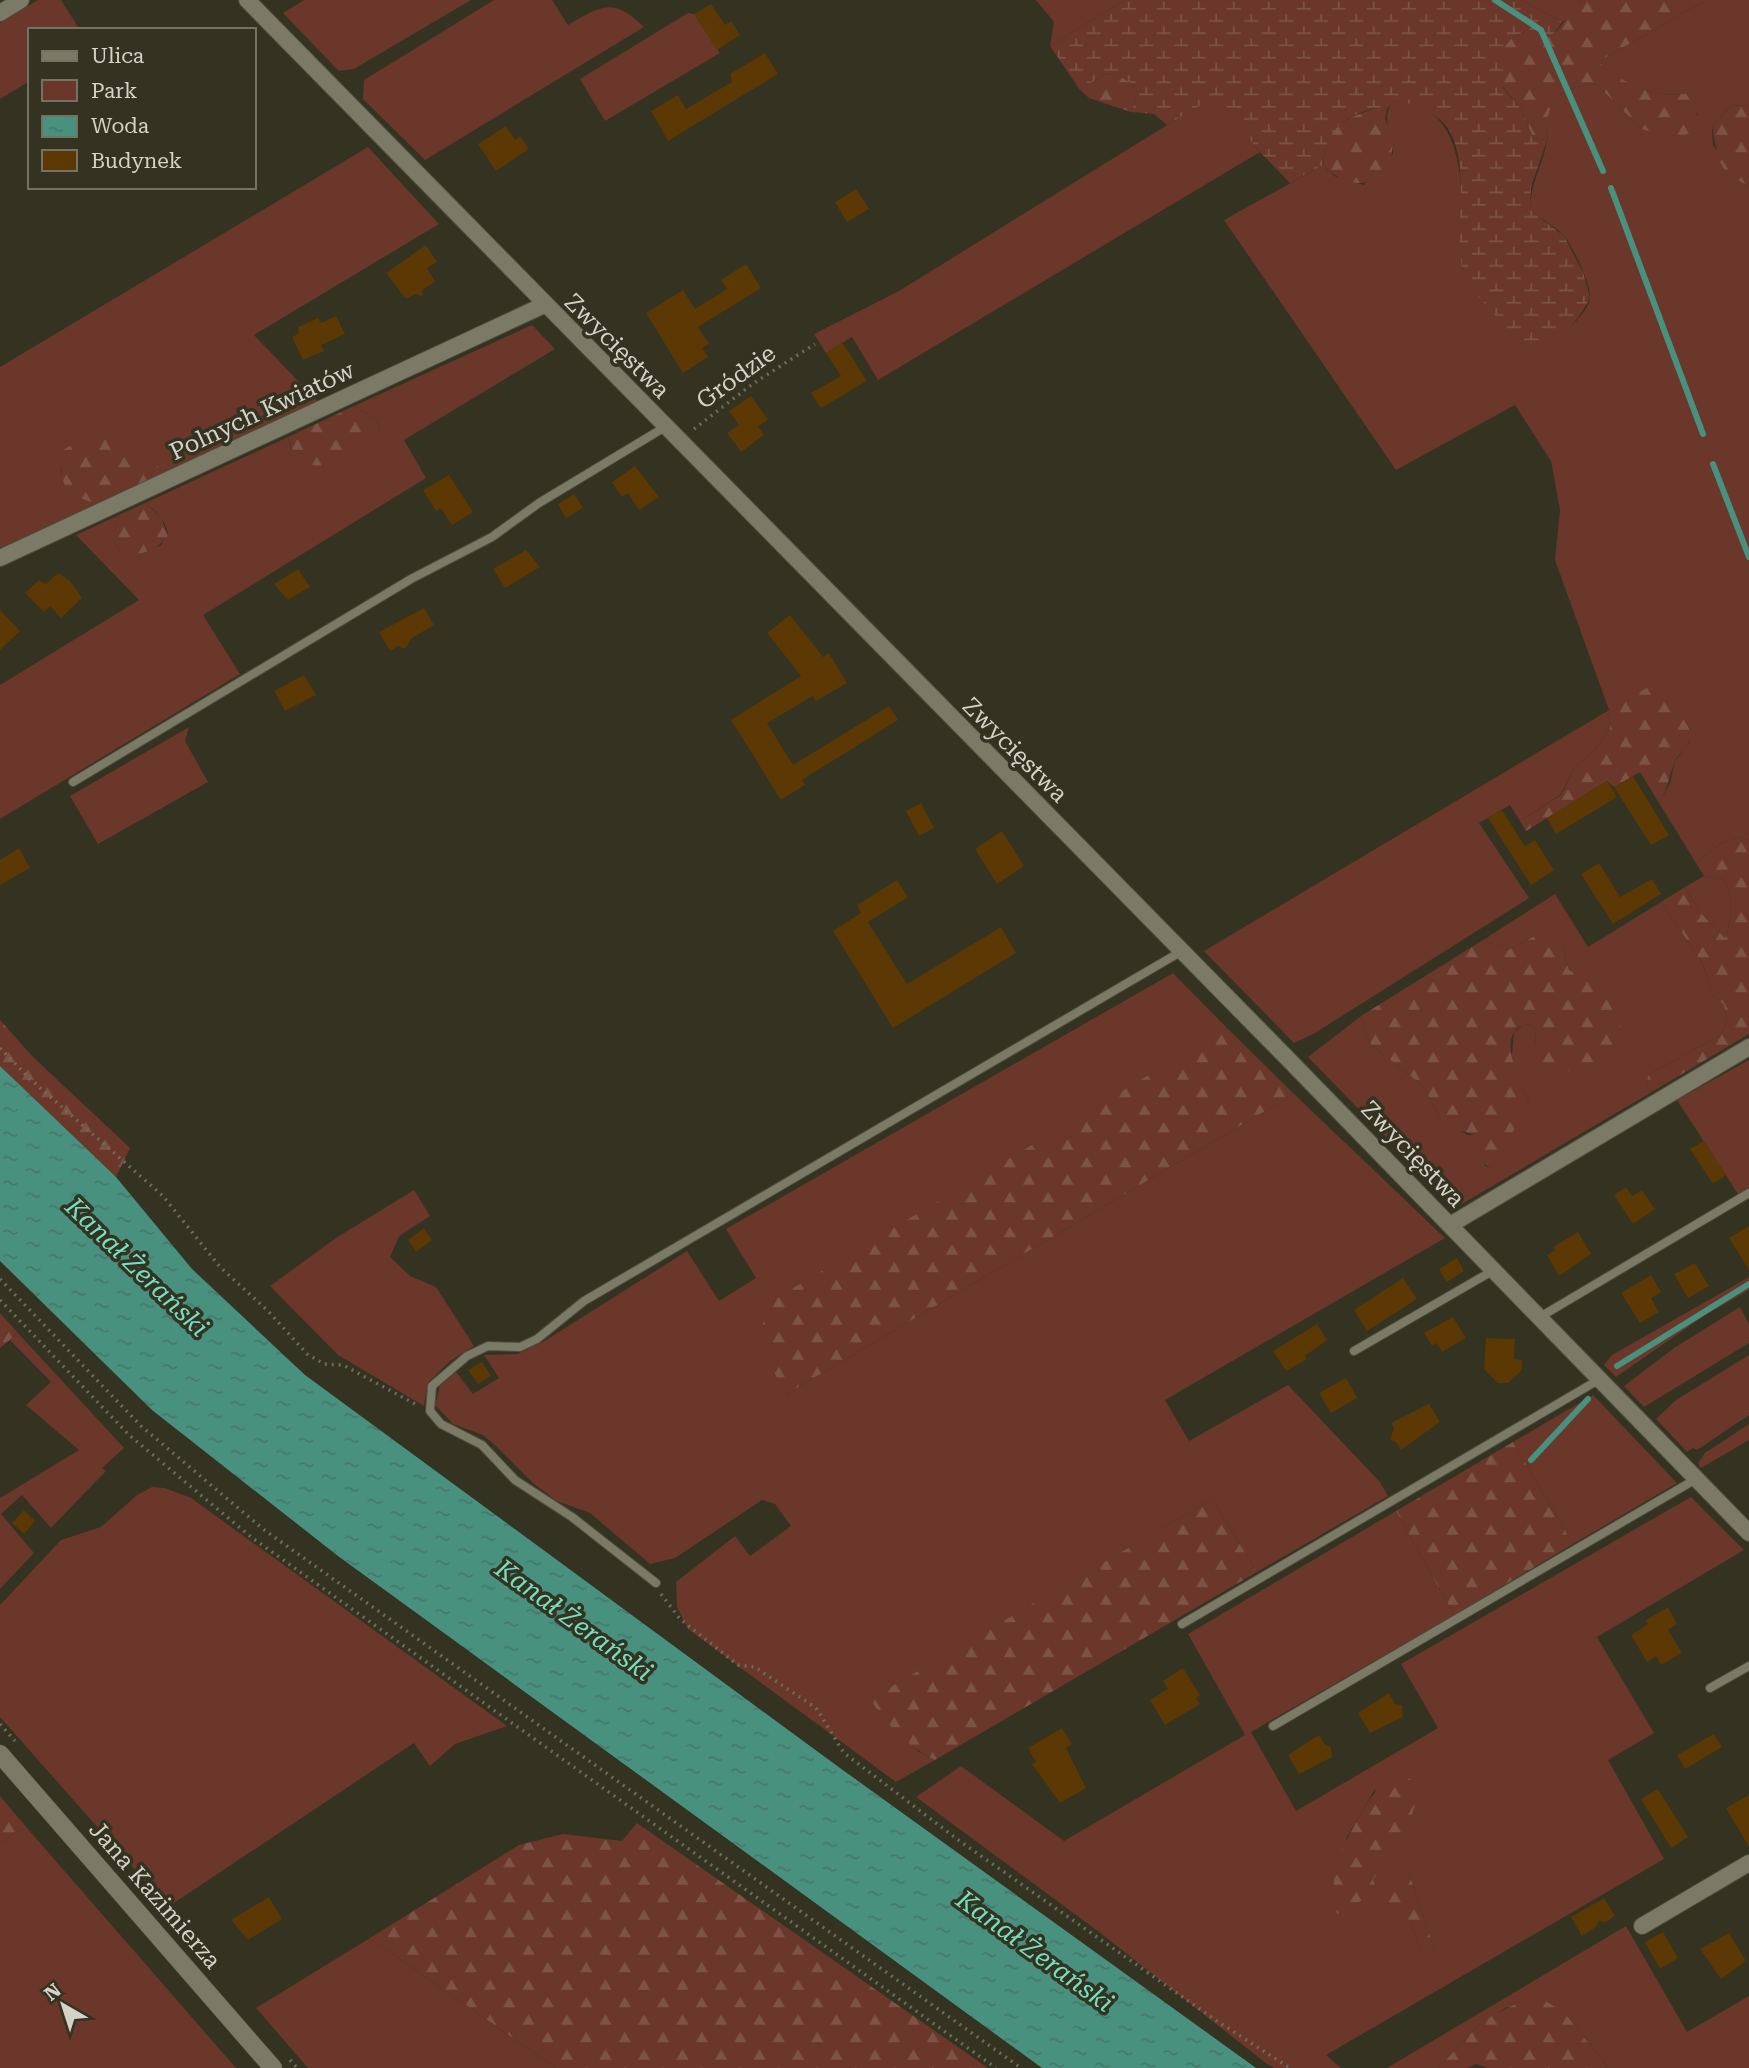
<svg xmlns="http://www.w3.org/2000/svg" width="1749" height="2068" font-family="'Roboto Serif',serif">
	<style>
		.green { fill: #6a372a; fill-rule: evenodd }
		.forest { fill: url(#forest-firs) }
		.wetland { fill: url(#wetland-marsh) }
		.water { fill: url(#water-ripples) }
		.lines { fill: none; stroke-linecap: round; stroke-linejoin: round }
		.stream { stroke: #48917e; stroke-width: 6 }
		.building { fill: #5b3804 }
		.service-casing { stroke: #4f4e3e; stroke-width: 10 }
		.minor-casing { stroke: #4f4e3e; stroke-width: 18 }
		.secondary-casing { stroke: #4f4e3e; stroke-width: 19 }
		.path { stroke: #6d6b5b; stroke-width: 3.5; stroke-dasharray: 2 5; stroke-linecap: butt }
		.service { stroke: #7b7a66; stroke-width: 8 }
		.minor { stroke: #7b7a66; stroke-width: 16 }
		.secondary { stroke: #7b7a66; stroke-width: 18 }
		.labels { text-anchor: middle; stroke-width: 7; stroke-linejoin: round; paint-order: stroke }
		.street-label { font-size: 24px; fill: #d4d3c8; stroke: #343220 }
		.water-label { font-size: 26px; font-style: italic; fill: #74e0c3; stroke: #343220 }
	</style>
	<defs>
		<pattern id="forest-firs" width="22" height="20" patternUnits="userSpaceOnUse" patternTransform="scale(1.75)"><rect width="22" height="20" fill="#6a372a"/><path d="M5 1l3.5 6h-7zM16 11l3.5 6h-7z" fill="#7e5347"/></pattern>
		<pattern id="wetland-marsh" width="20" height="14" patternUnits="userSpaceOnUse" patternTransform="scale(1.75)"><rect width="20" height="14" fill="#6a372a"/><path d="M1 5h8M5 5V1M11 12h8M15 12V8" fill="none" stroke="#7e5347"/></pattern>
		<pattern id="water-ripples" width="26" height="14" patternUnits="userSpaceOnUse" patternTransform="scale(1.75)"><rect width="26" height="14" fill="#48917e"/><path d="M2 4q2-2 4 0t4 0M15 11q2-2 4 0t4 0" fill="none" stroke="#46786a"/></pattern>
	</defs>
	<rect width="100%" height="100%" fill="#343220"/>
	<g class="green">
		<polygon points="38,0 61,0 80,30 30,30 30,81 0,99 0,23"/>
		<polygon points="304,0 471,0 354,69 339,71 283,13"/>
		<path d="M494,0h58l16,25c38,-23 47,-25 76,2l-219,133 -62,-61 1,-19z"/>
		<polygon points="1036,0 1125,0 1050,46 1054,22"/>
		<polygon points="1521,0 1581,0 1570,17 1562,22"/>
		<path d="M1706,0h43v105l-18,1 -19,20 1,19 28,37 8,4v654l-9,-3 -20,7 -24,19 -37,-60 11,-20 5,-22 14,-19 -2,-17 -10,-16 -68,1 1,19 -16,22 -19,16 -15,28 -40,26 -10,-16 -31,18 50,75 -214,135 -21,10 -90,-92 405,-241 -54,-150 5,-50 -9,-49 -36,-56 -119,65 -172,-250 99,-55 11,11 30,9 29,-31c0,-20 -14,-37 1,-53 82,2 67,112 68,168l11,16 73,58c14,-7 43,-28 44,-46 1,-12 -17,-50 -25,-60 -9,-10 -24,-18 -35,-27 1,-31 13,-43 17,-70 1,-7 -2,-14 0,-22 4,-26 26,-32 49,-34l46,45 56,-14 -10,-22c-29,7 -65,-9 -87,-28l2,-6z"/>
		<polygon points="688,13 694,14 720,53 605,121 580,79"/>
		<polygon points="1214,96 1260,152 878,380 852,337 826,353 814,334 899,291"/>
		<path d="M368,147l71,77 -185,111 66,69 -156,70c-16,-25 -44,-25 -67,-44l-36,38c0,25 18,26 36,36l-97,44v-181z"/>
		<path d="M532,325l23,24 -151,91 22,38 -223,137 37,59 -240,145v-134l139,-85 -63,-65 43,-20 -6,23 8,16 39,-8 8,-11c-2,-15 -11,-23 -23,-32l143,-66 3,12 41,14c19,-8 39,-16 48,-36l-5,-8 -21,-13z"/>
		<polygon points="189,727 185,741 208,782 98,844 70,796"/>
		<path d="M1704,876l20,4c10,17 8,40 1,58l-26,-27 -14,-24z"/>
		<polygon points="1555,894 1588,947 1661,902 1703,964 1712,994 1724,1005 1727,1022 1719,1036 1648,1075 1645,1096 1455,1208 1308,1057 1361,1016 1368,1042 1423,1086 1440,1118 1467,1135 1475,1135 1483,1142 1485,1166 1489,1168 1529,1100 1511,1065 1514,1033 1523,1025 1530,1024 1535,1030 1536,1045 1607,990 1569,970 1563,948 1533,937 1508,950 1483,940"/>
		<polygon points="1173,973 1227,1028 785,1395 1294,1094 1445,1238 1165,1400 1189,1441 1288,1385 1380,1482 1388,1496 1257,1572 1212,1499 871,1699 918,1751 935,1760 896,1782 688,1629 677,1607 676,1582 735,1536 750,1556 791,1526 775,1504 762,1500 675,1558 650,1564 590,1513 557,1501 533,1483 495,1445 483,1435 453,1424 435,1405 440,1386 456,1372 473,1394 499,1378 484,1355 517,1354 543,1342 687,1251 719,1301 756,1278 726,1229"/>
		<polygon points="1749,1060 1749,1188 1738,1194 1677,1100"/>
		<polygon points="414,1190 430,1216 399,1236 390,1257 410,1276 436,1287 474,1346 450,1361 428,1383 424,1406 338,1355 270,1286 336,1238"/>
		<polygon points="1749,1277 1749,1290 1704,1316 1616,1377 1604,1365 1612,1355"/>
		<polygon points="1740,1307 1749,1324 1749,1343 1644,1407 1624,1386 1674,1348"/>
		<polygon points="18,1333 124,1448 102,1468 106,1471 51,1528 22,1495 1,1514 34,1553 0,1589 0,1498 79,1450 26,1405 51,1382 10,1340"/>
		<polygon points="1749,1355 1749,1415 1697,1450 1693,1448 1687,1452 1656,1419 1676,1400"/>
		<polygon points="1593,1395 1677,1483 1573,1544 1513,1442"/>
		<polygon points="1749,1424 1749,1440 1701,1468 1698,1463 1705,1453"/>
		<polygon points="152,1487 165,1488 191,1498 507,1726 455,1744 430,1766 414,1743 168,1907 0,1717 0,1605 61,1540 101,1527 137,1495"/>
		<path d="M1691,1497l53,53 -147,87 57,96 -46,27 56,99 -338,196 15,13h-67l-7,-4 -168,-132 -183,-135 45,-31 103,75 181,-106 -57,-101 208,-123 58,104 -203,117 45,79 142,-83 -37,-64zM1375,1789l11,70 -13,21 -27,-41zM1409,1873l26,78 -15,-3 -10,-27 -7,-7z"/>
		<polygon points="27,1828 236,2068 0,2068 0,1844 12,1834"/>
		<polygon points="1626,1926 1687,2032 1749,1996 1749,2068 1608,2068 1564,2012 1507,2007 1476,2028 1438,2068 1387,2068"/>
		<polygon points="370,1938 556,2068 308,2068 256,2008"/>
	</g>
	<g class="forest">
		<path d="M1581,0h125l-103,59 -2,5c22,20 58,36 87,29l8,15 3,20 -23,12 -34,-11 -46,-45c-39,3 -51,17 -49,56l-14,-2 -12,-29 -18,-22v-39l8,-9 23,-13 18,11z"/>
		<path d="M1105,74c16,2 26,5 33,20l-7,18 -42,-14 -9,-8z"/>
		<path d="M1749,105v81c-35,-16 -30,-29 -37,-60l19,-20z"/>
		<path d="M1380,107l7,2 -2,9 8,24 -3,28c-22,20 -47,16 -67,-5 3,-41 22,-47 57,-58z"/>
		<path d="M354,406l21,13 5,8c-11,27 -59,50 -85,32l-7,-22z"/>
		<path d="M98,429c22,21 49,18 66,45l-67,30 -29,-10 -7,-19 2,-25z"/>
		<path d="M145,503l16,14 7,19c-13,16 -27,19 -47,18l-8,-16 6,-23z"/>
		<path d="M1652,685c13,12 47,36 36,58 -3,7 -10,11 -13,18 -6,15 -7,28 -16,42l-19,-31 -26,15 -7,-6 -81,50 -6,-10 41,-26 14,-28 19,-16 16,-22 -1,-19z"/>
		<path d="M1740,837l9,3v194l-104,62 3,-21 71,-39 8,-14 -3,-17 -12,-11 -9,-30 -42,-62 24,-15 14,24 26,27c7,-18 9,-41 -1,-58l-20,-4 -8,-13 24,-19z"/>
		<path d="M1550,936l13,12 6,22 38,19 12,17 2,21 -9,25 -37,21 -32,-11 -7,-17 -1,-15 -5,-6c-38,4 -10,59 -1,76l-26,51 -14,17 -8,-8 1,-18 -7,-7 -25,-7 -10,-10 -17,-32 -55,-44 -7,-26 122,-76 25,10 25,-13z"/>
		<polygon points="0,1020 33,1057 130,1148 116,1177 0,1066"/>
		<path d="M1227,1028l67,66 -509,301c-15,-34 -33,-57 -15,-93z"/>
		<polygon points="0,1313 18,1333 0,1348"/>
		<polygon points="1513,1442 1573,1544 1454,1615 1396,1511"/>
		<path d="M1212,1499l45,73 -322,188c-29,-15 -48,-35 -65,-61z"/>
		<path d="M1401,1774l11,6 7,8c-7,40 -24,59 -46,92l4,11 32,-18 26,78 -9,4 -6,-7 -10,-27 -23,-14 -10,-15 -40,22c-8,-39 -1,-54 17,-88 13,-24 21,-40 47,-52z"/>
		<polygon points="0,1796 27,1828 12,1834 0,1844"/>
		<polygon points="637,1823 988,2068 556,2068 370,1938 519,1845 563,1834 622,1841"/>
		<polygon points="1538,1997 1564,2012 1608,2068 1488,2068 1476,2064 1467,2068 1438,2068 1476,2028 1492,2016 1527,1998"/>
	</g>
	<path class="wetland" d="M1125,0h396l41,22 -10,15 -18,-11 -23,13 -8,10v39l18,21 12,29 14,2 -16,47 -1,23 34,26 19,36 7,25c-6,15 -22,36 -37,43 -6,3 -14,5 -21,4 -19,-3 -66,-58 -70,-77 -8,-43 9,-97 -13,-137 -9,-16 -37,-28 -55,-29l-7,8c-8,-3 -14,0 -22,2 -28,10 -40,25 -42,54l-33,18 -30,-31 -46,-55 -47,28 -13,-11 -23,-2 7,-18c-7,-15 -17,-18 -33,-20l-25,16 -30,-44z"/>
	<polygon class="water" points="0,1066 116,1177 192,1269 305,1375 840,1768 1256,2068 1042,2068 338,1556 152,1410 0,1261"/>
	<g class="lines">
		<g class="stream">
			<polyline points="1495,0 1541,30 1603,171"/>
			<polyline points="1611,188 1703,434"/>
			<polyline points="1713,464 1749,557"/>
			<polyline points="1617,1366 1749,1284"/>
			<polyline points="1531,1460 1588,1399"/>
		</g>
	</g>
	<g class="building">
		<polygon points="711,4 725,25 731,21 740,35 717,50 694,14"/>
		<polygon points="765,53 778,74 668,141 651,111 678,95 686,109 732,82 730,74"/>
		<polygon points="506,126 515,140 520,136 529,149 496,171 478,144"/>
		<polygon points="856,189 869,209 847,222 835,202"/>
		<polygon points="426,245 437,262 427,268 435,282 423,289 422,296 415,294 406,299 386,273"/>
		<polygon points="746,264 761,288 698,327 709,344 702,348 708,357 683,373 646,313 683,290 695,309 727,289 721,280"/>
		<polygon points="336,316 345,334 321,345 324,351 303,360 292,337 299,333 298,327 318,318 321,323"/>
		<polygon points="842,342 867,381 821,408 811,393 841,376 826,353"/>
		<polygon points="751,396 768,420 758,426 764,435 741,452 727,433 739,425 729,411"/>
		<polygon points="635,466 659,497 639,510 628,493 622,497 612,482"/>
		<polygon points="449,475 473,512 452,525 441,508 436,511 423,490"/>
		<polygon points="574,494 583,508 566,518 558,504"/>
		<polygon points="526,550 540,567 505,588 493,569"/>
		<polygon points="298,569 310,587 288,600 274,584"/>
		<polygon points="58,573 70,581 82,598 61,618 50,606 44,612 25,593 39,580 46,584"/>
		<polygon points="424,608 434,625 412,638 405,649 398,646 390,651 379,632"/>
		<polygon points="0,610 20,631 0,650"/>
		<polygon points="790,615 823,657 829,653 847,683 816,701 813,696 767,723 793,765 889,706 898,720 802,780 805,785 781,800 731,720 801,676 767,633"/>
		<polygon points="304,675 316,695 285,711 274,691"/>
		<polygon points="1633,776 1669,835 1651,845 1614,787"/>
		<polygon points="1607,781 1617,797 1556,834 1547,818"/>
		<polygon points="921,803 934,828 919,836 906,811"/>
		<polygon points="1501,809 1525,846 1535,840 1554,870 1531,885 1488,818"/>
		<polygon points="1002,831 1024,866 997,884 975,849"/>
		<polygon points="19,848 30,868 0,885 0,860"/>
		<polygon points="1599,863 1620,897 1652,879 1661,894 1613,924 1581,874"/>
		<polygon points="897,880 908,897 868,922 907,984 1001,927 1016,953 893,1028 833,931 861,913 857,905"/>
		<polygon points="1704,1141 1726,1175 1713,1184 1690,1149"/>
		<polygon points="1626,1187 1632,1196 1642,1190 1655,1209 1633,1224 1614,1195"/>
		<polygon points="1749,1226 1749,1270 1729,1238"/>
		<polygon points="424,1228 432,1240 416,1252 408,1240"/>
		<polygon points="1578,1232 1591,1254 1559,1276 1547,1255 1555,1250 1553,1247"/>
		<polygon points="1457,1258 1464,1271 1447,1282 1439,1269"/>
		<polygon points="1695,1263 1709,1286 1688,1298 1674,1274"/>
		<polygon points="1651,1275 1661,1292 1651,1298 1659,1312 1640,1323 1621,1293"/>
		<polygon points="1403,1278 1417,1299 1367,1331 1354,1310"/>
		<polygon points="1453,1317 1466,1338 1442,1352 1437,1343 1432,1346 1424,1333"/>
		<polygon points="1317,1324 1327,1340 1305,1356 1307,1359 1286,1371 1273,1351"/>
		<polygon points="1486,1338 1515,1339 1514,1359 1522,1360 1522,1370 1508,1383 1498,1383 1484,1369"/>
		<polygon points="482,1362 491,1376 478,1384 468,1370"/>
		<polygon points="1346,1378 1357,1398 1331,1413 1319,1393"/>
		<polygon points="1429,1404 1440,1422 1401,1450 1396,1442 1390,1440 1394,1428 1391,1423"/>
		<polygon points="24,1510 35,1521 24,1534 12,1523"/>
		<polygon points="1668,1607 1677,1624 1668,1630 1682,1653 1661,1665 1656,1656 1647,1662 1631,1635 1648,1624 1646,1620"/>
		<polygon points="1183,1668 1200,1695 1196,1698 1200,1704 1165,1725 1150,1700 1168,1689 1163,1681"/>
		<polygon points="1389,1693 1395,1704 1402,1705 1403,1717 1370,1733 1358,1713"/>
		<polygon points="1062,1728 1072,1744 1066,1748 1086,1788 1060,1803 1032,1764 1036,1762 1028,1748"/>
		<polygon points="1714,1734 1722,1747 1685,1769 1677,1755"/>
		<polygon points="1319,1735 1325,1745 1331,1747 1332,1757 1299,1774 1288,1755"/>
		<polygon points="1658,1789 1688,1837 1671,1848 1641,1799"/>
		<polygon points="1749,1795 1749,1847 1726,1808"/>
		<polygon points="269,1897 282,1919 248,1940 231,1920"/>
		<polygon points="1604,1898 1615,1916 1606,1922 1599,1921 1596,1927 1582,1936 1571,1917"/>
		<polygon points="1663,1932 1678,1958 1660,1969 1645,1942"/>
		<polygon points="1729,1933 1746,1961 1721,1979 1700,1949"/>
	</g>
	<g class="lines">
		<defs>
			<g id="service">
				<polyline points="73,782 411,579 492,537 539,503 665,427"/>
				<polyline points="1540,1317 1749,1193"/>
				<polyline points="1354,1351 1494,1270"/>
				<polyline points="656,1583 572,1517 515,1480 482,1445 441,1424 430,1411 432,1386 467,1356 488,1346 520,1347 537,1339 584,1301 1182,951"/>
				<polyline points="1182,1624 1600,1379"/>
				<polyline points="1710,1688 1749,1666"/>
				<polyline points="1273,1726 1696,1479"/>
			</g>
			<g id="minor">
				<polyline points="247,0 1290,1061 1749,1533"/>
				<polyline points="0,13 21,0"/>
				<polyline points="0,558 544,305"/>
				<polyline points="1450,1225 1749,1047"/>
				<polyline points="1642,1926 1749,1863"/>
			</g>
			<polyline id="secondary" points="0,1754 273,2068"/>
		</defs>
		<use href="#service" class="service-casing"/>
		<use href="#minor" class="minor-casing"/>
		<use href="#secondary" class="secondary-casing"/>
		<g class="path">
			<polyline points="694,429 754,383 815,344"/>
			<polyline points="0,1048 30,1079 163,1196 220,1267 268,1311 307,1354 324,1364 343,1365 417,1405"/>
			<polyline points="0,1279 141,1426 263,1529 1021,2068"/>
			<polyline points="0,1300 129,1435 251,1537 996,2068"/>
			<polyline points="661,1594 680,1619 738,1665 755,1667 816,1708 844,1753 961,1842 1217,2021 1290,2068"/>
			<polyline points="0,1724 15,1741"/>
			<polyline points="290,2060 297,2068"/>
		</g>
		<use href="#service" class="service"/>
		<use href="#minor" class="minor"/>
		<use href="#secondary" class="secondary"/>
	</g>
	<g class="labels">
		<g class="street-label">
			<text transform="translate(617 346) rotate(45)" y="8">Zwycięstwa</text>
			<text transform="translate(736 377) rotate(-36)" y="8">Gródzie</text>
			<text transform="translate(262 411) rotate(-25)" y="8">Polnych Kwiatów</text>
			<text transform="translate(1015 750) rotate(45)" y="8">Zwycięstwa</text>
			<text transform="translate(1413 1154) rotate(46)" y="8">Zwycięstwa</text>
			<text transform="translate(155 1895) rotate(49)" y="8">Jana Kazimierza</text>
		</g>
		<g class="water-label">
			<text transform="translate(137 1267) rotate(44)" y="9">Kanał Żerański</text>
			<text transform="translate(574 1620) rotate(36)" y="9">Kanał Żerański</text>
			<text transform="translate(1035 1951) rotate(36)" y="9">Kanał Żerański</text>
		</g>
	</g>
	<rect x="28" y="28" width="228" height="161" fill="#343220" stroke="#747263" stroke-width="2"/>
	<rect x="42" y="51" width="35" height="10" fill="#7b7a66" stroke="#747263" stroke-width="2"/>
	<text x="91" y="63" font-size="21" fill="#d4d3c8">Ulica</text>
	<rect x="42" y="80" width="35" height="21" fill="#6a372a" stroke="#747263" stroke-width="2"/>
	<text x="91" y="98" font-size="21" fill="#d4d3c8">Park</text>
	<rect x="42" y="116" width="35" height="21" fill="url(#water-ripples)" stroke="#747263" stroke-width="2"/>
	<text x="91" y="133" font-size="21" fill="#d4d3c8">Woda</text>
	<rect x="42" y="150" width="35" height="21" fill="#5b3804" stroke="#747263" stroke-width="2"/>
	<text x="91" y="168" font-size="21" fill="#d4d3c8">Budynek</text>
	<g transform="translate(63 2005) rotate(321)" stroke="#343220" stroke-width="5" paint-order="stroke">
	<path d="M0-5L12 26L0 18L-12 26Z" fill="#d4d3c8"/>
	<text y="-10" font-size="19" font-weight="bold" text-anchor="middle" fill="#d4d3c8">N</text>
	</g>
</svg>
